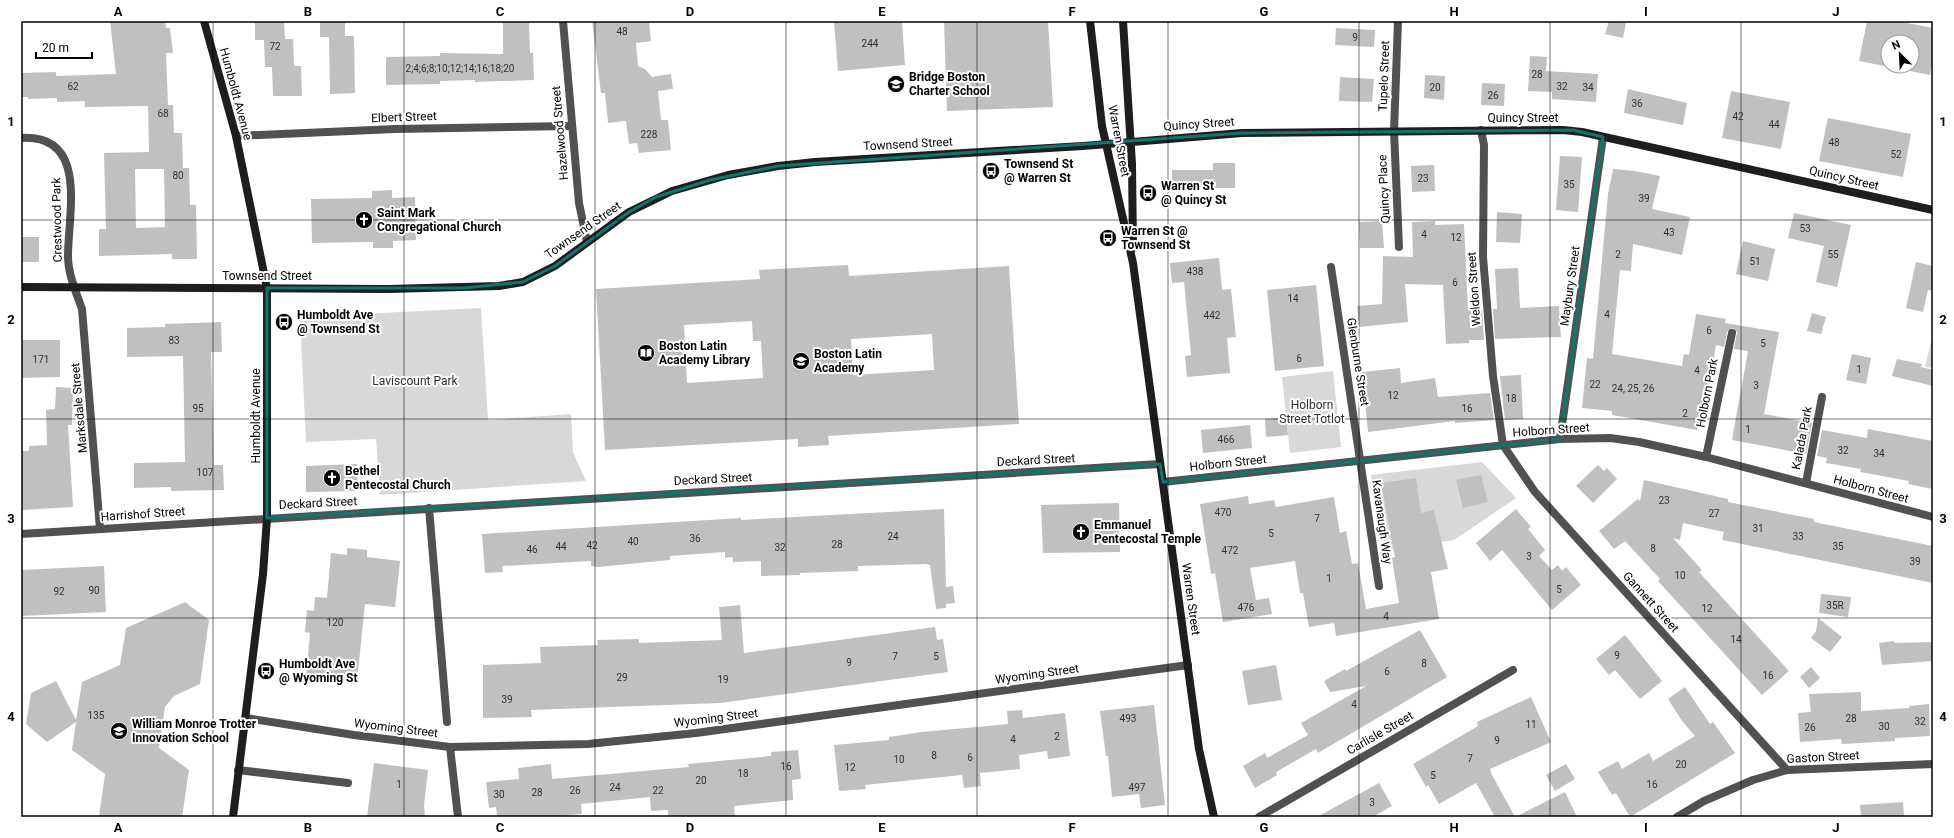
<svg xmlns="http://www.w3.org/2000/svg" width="1954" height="838" font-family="Roboto,sans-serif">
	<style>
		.green { fill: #d8d8d8 }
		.building { fill: #c0c0c0; fill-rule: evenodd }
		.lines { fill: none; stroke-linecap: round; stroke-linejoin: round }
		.lane { stroke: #515151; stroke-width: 8 }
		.street { stroke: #515151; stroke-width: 8 }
		.secondary { stroke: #1e1e1e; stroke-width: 8 }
		.marked { fill: none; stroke: #0f766e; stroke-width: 3; stroke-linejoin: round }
		.grid { fill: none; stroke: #000; stroke-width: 1; stroke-opacity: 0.55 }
		.labels { text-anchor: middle; stroke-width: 4; stroke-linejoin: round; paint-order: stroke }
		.number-label { font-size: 10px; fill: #303030 }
		.street-label { font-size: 12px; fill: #000; stroke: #fff }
		.poi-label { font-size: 12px; font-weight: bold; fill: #000; stroke: #fff; text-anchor: start }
		.park-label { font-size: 12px; fill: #2f2f2f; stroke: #fff }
		.neatline { fill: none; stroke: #000; stroke-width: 1.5 }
		.grid-label { font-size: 13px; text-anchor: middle; font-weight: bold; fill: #000 }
	</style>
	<rect width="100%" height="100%" fill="#fff"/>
	<g class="green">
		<polygon points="481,308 488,420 571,414 573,452 586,481 380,495 376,439 306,442 300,317"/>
		<polygon points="1933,334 1933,368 1925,367"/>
		<polygon points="1333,371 1341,447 1290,453 1282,377"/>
		<polygon points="1482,462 1516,498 1454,540 1385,550 1371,475"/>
	</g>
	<g class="building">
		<path d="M110,21h55l1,7h4l3,25h-7l2,52h5l1,28h8l1,35h6l1,37h6l1,54h-25v-5l-73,2v-27h7l-2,-76 45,-1 -1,-46 -63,1v-6l-28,1v-4l-29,1v-2h-7v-24l35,-1v4l60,-2zM135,169h29l1,58 -29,1z"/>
		<polygon points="255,21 284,21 285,39 293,39 294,66 301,66 302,96 273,96 272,67 265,67 264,40 255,40"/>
		<polygon points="320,21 345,21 345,36 354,36 355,93 330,94 329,37 320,37"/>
		<polygon points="503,21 529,21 530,53 533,53 534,80 475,82 475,80 440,81 440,84 386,85 386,57 440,56 440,53 503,54"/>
		<polygon points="592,21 649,21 651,41 636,43 638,66 645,69 652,77 671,74 673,89 658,91 661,120 668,120 671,150 639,153 637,143 629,144 626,121 608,123 605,93 601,93"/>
		<polygon points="834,21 902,21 905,65 838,71"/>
		<polygon points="944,21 1048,21 1053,107 947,111"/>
		<polygon points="1609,21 1626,23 1623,38 1605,34"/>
		<path d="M1867,21h30l36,7v29l-3,18 -71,-14zM1888,42h24v24h-24z"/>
		<polygon points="1336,28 1375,30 1374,47 1335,45"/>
		<polygon points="1530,56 1547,57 1546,71 1598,74 1596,102 1552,99 1552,92 1528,91"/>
		<polygon points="1425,75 1445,76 1444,100 1424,98"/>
		<polygon points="1340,77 1374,79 1372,102 1339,101"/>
		<polygon points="1482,83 1505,84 1504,106 1481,105"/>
		<polygon points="1628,89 1687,103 1683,125 1624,113"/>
		<polygon points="1731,91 1790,102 1781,149 1722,138"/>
		<polygon points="1828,118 1911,134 1903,177 1819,161"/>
		<polygon points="1560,156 1582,157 1578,212 1556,210"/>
		<polygon points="1213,163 1235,163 1235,188 1172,188 1172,170 1213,170"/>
		<polygon points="1434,165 1435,191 1412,192 1411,166"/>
		<polygon points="1613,169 1635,171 1660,176 1652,209 1690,217 1682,255 1633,244 1631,271 1620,270 1612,354 1682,366 1684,354 1689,355 1696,314 1726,319 1725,323 1779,332 1764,414 1812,423 1806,454 1732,440 1748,351 1734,349 1737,332 1733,328 1727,332 1724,347 1716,345 1709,387 1705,386 1697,430 1612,415 1612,411 1582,408 1587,358 1593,359 1608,194"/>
		<polygon points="392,190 392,198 415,197 416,240 393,241 393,248 373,248 373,242 312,243 311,199 372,198 372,191"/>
		<polygon points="1497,212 1522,214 1520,243 1496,242"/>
		<polygon points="1794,213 1851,225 1837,287 1816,282 1824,246 1788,238"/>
		<polygon points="1382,221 1384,248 1360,248 1359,222"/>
		<polygon points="1435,221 1435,225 1464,224 1468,310 1482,310 1484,340 1469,340 1469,343 1446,344 1443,285 1405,284 1408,322 1359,327 1357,306 1382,304 1383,256 1413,257 1412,222"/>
		<rect x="21" y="237" width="18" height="25"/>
		<polygon points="1743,241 1775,249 1768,281 1736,274"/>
		<polygon points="1219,258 1222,290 1231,289 1236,337 1227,338 1230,373 1187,377 1185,356 1191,355 1184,282 1172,283 1170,263"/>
		<polygon points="1916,262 1933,266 1933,291 1928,290 1923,312 1906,308"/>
		<path d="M848,265l1,11 160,-10 10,158 -191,12 1,9 -31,2v-8l-193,11 -9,-161 164,-10 -1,-9zM752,321l1,20h8l2,37 -76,5 -3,-58zM932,334l2,36 -81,5 -2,-36z"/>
		<polygon points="1518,268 1520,308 1559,306 1561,337 1495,339 1493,309 1497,309 1495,269"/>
		<polygon points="1316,285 1324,366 1275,371 1267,290"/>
		<polygon points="1812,313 1826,317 1821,334 1807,331"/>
		<polygon points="221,322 222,352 211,352 214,465 223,465 224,490 171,491 171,487 134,488 134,463 185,462 183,356 127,357 127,328 165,327 165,324"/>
		<polygon points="21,340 60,340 60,377 21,378"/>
		<polygon points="1852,354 1871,358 1866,384 1846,380"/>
		<polygon points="1897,359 1922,364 1921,367 1933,370 1933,386 1892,376"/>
		<polygon points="1400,368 1401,383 1435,378 1438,397 1490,393 1494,420 1455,423 1455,421 1368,432 1362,372"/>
		<polygon points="1521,375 1523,419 1505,420 1500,376"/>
		<polygon points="56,387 73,388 72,425 68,425 73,507 21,510 21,451 29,451 29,446 47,445 46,410 55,409"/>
		<polygon points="1286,417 1288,435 1266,437 1265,419"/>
		<polygon points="1250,425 1252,448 1203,453 1201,430"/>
		<polygon points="1868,429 1933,441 1933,489 1908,484 1909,481 1860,472 1861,469 1826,463 1827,458 1817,456 1822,430 1867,438"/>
		<polygon points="357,464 358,491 306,492 306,466"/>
		<polygon points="1598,465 1604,471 1607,468 1617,479 1593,503 1576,486"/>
		<polygon points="1481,475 1488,502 1463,508 1456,480"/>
		<polygon points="1416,478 1421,513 1434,510 1448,569 1431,572 1439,619 1336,636 1334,623 1309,627 1303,593 1300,593 1295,561 1250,568 1256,600 1269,598 1272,614 1223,622 1215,573 1211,574 1200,504 1248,496 1249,504 1274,500 1276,507 1334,497 1340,533 1346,531 1352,564 1358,563 1366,609 1399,603 1392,558 1395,557 1381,483"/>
		<polygon points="1644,480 1728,499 1728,502 1814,519 1814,522 1933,546 1933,583 1722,540 1724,532 1683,523 1680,540 1673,538 1702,570 1699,572 1789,671 1762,695 1658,581 1660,579 1625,541 1614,549 1599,531 1638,499 1640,501"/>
		<polygon points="1119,503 1120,552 1043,553 1041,505"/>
		<polygon points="944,509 946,587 953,586 955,603 946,604 946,608 936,609 930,565 926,564 858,566 858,571 800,573 800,575 761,576 761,561 733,562 733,557 725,558 725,552 670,556 670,560 598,567 591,566 591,561 502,566 503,572 485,573 482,534 741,518 741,520"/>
		<polygon points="1516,509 1531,527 1528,529 1545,550 1539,556 1552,570 1558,565 1562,571 1566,567 1581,585 1552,610 1502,550 1490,561 1476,543"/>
		<polygon points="347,548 367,550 367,557 400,561 395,607 365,604 357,681 306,677 310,633 305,632 307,610 314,611 315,597 327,598 331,553 347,555"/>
		<polygon points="104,566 106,612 21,616 21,570"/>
		<polygon points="1821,594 1851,597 1848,617 1819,613"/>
		<polygon points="185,602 209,620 200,684 174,696 165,707 159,748 189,770 182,817 99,817 105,774 72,750 76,722 47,742 26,724 31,693 56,681 76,720 82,682 120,665 126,628"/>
		<polygon points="740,605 744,653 935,627 937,640 943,639 948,672 720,703 531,710 532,717 483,718 483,665 541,663 540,647 598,645 597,640 639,639 639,643 722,640 719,607"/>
		<polygon points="1818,618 1842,637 1830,652 1811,638 1816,631"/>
		<polygon points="1420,630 1447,677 1318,753 1316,749 1276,772 1277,775 1255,788 1243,766 1265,753 1267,758 1308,735 1301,723 1366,686 1330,692 1324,681 1345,669 1346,671"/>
		<polygon points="1625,635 1662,681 1640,699 1615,670 1609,675 1596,659"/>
		<polygon points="1894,641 1895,643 1933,642 1933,661 1882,665 1879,643"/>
		<polygon points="1276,665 1282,700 1248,705 1242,671"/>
		<polygon points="1811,667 1820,678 1809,688 1800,677"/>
		<polygon points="1685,687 1710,724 1713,722 1735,753 1630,817 1616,793 1612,795 1598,772 1618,761 1622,769 1649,753 1653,761 1695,736 1682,721 1668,699"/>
		<polygon points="1861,692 1861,711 1909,708 1909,706 1929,704 1930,736 1895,738 1895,741 1842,744 1841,739 1800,742 1798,713 1811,712 1809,694"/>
		<polygon points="1531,697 1551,742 1490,769 1492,775 1515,817 1565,792 1577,817 1495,817 1476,783 1439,804 1428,785 1426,787 1413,764 1478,726 1477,722"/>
		<polygon points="1154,705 1165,805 1141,808 1139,794 1112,797 1108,756 1106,756 1100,711"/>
		<polygon points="1022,710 1023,718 1065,713 1070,756 1048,759 1047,751 1019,755 1020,769 980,773 981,786 964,788 962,775 865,785 866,789 839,791 834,745 889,740 889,737 922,732 1008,724 1007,711"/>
		<polygon points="798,750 801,779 792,780 793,800 734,806 735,817 668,817 668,810 651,811 650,797 581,804 582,814 549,817 497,817 496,807 489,808 486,782 519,779 518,768 551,764 552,779 689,767 688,764 771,756 771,752"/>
		<polygon points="374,763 428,770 424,805 425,817 367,817"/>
		<polygon points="1566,764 1575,779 1555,791 1546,775"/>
		<polygon points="1379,783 1392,806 1373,817 1317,817"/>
		<polygon points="1903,802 1904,817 1861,817 1860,805"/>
	</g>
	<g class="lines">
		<polyline class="lane" points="238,770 348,783"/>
		<g class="street">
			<polyline points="563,21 579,203 587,242"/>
			<polyline points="1398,21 1394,131 1399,247"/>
			<polyline points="1481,130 1484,145 1483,257 1493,376 1503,445 1535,492 1787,770"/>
			<polyline points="236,136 395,129 572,126"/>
			<path d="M21,138c68,-4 47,75 47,118 0,18 8,36 14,53l18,220"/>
			<polyline points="1331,267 1379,586"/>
			<polyline points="1560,439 1603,137"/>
			<polyline points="1706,457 1732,333"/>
			<polyline points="1163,482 1560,439 1610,438 1639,442 1706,457 1933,517"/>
			<polyline points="1806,483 1822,397"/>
			<polyline points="429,508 447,722"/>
			<polyline points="21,534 1160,464"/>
			<polyline points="246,718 354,735 450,747 588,744 696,733 1188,665"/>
			<polyline points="450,747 458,817"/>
			<polyline points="1259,817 1513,670"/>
			<polyline points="1677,817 1704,801 1753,780 1787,770 1933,764"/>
		</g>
		<g class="secondary">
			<polyline points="204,21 236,136 267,288 267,518 263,574 233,817"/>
			<polyline points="1090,21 1102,126 1133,263 1199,749 1214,817"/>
			<polyline points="1123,21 1132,164 1133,248"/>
			<polyline points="21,287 389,289 499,286 523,282 555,266 629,212 672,191 728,175 778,166 815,162 1083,146 1242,133 1563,130 1582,132 1933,210"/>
		</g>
	</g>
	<path class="marked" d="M1573,130l30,7 -43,302 -397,43 -3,-18 -893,54v-230h197l59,-6 32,-16 74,-54 27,-15 54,-17 68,-14 464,-33z"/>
	<path class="grid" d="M213,21v796M404,21v796M595,21v796M786,21v796M977,21v796M1168,21v796M1359,21v796M1550,21v796M1741,21v796M21,220h1912M21,419h1912M21,618h1912"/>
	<defs>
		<symbol id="school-disc" viewBox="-11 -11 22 22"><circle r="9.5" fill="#000" stroke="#fff"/><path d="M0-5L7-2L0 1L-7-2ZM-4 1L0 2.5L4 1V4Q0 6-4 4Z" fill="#fff"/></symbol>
		<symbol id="bus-disc" viewBox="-11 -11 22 22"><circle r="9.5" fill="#000" stroke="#fff"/><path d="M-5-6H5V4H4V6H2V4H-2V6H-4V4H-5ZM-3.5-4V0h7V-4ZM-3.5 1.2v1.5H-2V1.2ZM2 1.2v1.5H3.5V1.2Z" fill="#fff"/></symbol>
		<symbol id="church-disc" viewBox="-11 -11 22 22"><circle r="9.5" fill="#000" stroke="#fff"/><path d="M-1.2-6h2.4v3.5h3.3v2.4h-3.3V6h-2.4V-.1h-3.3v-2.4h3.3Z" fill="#fff"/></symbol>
		<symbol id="library-disc" viewBox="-11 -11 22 22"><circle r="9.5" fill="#000" stroke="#fff"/><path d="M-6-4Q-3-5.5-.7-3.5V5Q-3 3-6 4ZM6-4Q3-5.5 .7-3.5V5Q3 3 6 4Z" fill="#fff"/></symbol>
	</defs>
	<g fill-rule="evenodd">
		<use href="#school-disc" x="886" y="74" width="20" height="20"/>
		<use href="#bus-disc" x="981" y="161" width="20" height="20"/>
		<use href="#bus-disc" x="1138" y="183" width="20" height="20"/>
		<use href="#church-disc" x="354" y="210" width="20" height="20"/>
		<use href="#bus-disc" x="1098" y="228" width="20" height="20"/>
		<use href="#bus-disc" x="274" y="312" width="20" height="20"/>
		<use href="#library-disc" x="636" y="343" width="20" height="20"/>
		<use href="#school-disc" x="791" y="351" width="20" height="20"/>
		<use href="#church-disc" x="322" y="468" width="20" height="20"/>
		<use href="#church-disc" x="1071" y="522" width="20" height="20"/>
		<use href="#bus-disc" x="256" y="661" width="20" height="20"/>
		<use href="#school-disc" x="109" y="721" width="20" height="20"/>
	</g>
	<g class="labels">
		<g class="number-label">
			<text x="622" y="35">48</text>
			<text x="1355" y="41">9</text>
			<text x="870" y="47">244</text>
			<text x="275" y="50">72</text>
			<text x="460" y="72">2;4;6;8;10;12;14;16;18;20</text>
			<text x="1537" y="78">28</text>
			<text x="73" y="90">62</text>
			<text x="1562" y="90">32</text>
			<text x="1435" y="91">20</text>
			<text x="1588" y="91">34</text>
			<text x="1493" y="99">26</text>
			<text x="1637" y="107">36</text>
			<text x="163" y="117">68</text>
			<text x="1738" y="120">42</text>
			<text x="1774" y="128">44</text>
			<text x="649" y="138">228</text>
			<text x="1834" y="146">48</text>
			<text x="1896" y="158">52</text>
			<text x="178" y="179">80</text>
			<text x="1423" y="182">23</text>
			<text x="1569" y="188">35</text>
			<text x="1644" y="202">39</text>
			<text x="1805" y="232">53</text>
			<text x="1669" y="236">43</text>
			<text x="1424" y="238">4</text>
			<text x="1456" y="241">12</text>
			<text x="1618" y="258">2</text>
			<text x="1833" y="258">55</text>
			<text x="1755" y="265">51</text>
			<text x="1195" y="275">438</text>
			<text x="1455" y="286">6</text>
			<text x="1293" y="302">14</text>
			<text x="1607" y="318">4</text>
			<text x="1212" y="319">442</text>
			<text x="1709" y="334">6</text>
			<text x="174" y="344">83</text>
			<text x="1763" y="347">5</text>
			<text x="1299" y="362">6</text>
			<text x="41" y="363">171</text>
			<text x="1859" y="373">1</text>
			<text x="1697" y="374">4</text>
			<text x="1595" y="388">22</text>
			<text x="1756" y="389">3</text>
			<text x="1633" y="392">24, 25, 26</text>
			<text x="1393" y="399">12</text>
			<text x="1511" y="402">18</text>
			<text x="198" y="412">95</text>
			<text x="1467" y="412">16</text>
			<text x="1685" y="417">2</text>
			<text x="1748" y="433">1</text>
			<text x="1226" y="443">466</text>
			<text x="1843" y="454">32</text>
			<text x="1879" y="457">34</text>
			<text x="205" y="476">107</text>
			<text x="1664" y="504">23</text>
			<text x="1223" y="516">470</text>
			<text x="1714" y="517">27</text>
			<text x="1317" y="522">7</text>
			<text x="1758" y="532">31</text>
			<text x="1271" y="537">5</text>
			<text x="893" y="540">24</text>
			<text x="1798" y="540">33</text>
			<text x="695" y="542">36</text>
			<text x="633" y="545">40</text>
			<text x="837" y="548">28</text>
			<text x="592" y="549">42</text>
			<text x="561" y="550">44</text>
			<text x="1838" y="550">35</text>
			<text x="780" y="551">32</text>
			<text x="1653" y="552">8</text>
			<text x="532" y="553">46</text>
			<text x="1230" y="554">472</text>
			<text x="1529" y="560">3</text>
			<text x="1915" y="565">39</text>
			<text x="1680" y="579">10</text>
			<text x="1329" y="582">1</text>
			<text x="1559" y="593">5</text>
			<text x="94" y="594">90</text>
			<text x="59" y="595">92</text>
			<text x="1835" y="609">35R</text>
			<text x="1246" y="611">476</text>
			<text x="1707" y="612">12</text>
			<text x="1386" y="620">4</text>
			<text x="335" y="626">120</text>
			<text x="1736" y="643">14</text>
			<text x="1617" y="659">9</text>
			<text x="895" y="660">7</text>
			<text x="936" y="660">5</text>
			<text x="849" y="666">9</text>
			<text x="1424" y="667">8</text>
			<text x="1387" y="675">6</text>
			<text x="1768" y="679">16</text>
			<text x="622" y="681">29</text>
			<text x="723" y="683">19</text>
			<text x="507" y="703">39</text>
			<text x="1354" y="708">4</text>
			<text x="96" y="719">135</text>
			<text x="1128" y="722">493</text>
			<text x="1851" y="722">28</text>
			<text x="1920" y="725">32</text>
			<text x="1531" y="728">11</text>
			<text x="1884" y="730">30</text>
			<text x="1810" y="731">26</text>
			<text x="1057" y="740">2</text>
			<text x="1013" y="743">4</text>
			<text x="1497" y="744">9</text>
			<text x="934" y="759">8</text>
			<text x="970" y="761">6</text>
			<text x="1470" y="762">7</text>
			<text x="899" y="763">10</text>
			<text x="1681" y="768">20</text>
			<text x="786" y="770">16</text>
			<text x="850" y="771">12</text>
			<text x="743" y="777">18</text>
			<text x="1433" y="779">5</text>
			<text x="701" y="784">20</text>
			<text x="399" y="788">1</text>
			<text x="1652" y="788">16</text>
			<text x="615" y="791">24</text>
			<text x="1137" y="791">497</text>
			<text x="575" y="794">26</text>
			<text x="658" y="794">22</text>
			<text x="537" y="796">28</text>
			<text x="499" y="798">30</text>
			<text x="1372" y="806">3</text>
		</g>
		<g class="street-label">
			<text transform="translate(1384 76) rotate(-88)" y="4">Tupelo Street</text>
			<text transform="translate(236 94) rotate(75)" y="4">Humboldt Avenue</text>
			<text transform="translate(404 117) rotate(-2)" y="4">Elbert Street</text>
			<text x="1523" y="122">Quincy Street</text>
			<text transform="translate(1199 124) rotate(-4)" y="4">Quincy Street</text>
			<text transform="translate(560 133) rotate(-95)" y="4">Hazelwood Street</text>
			<text transform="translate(1119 141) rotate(79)" y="4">Warren Street</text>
			<text transform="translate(908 144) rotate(-3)" y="4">Townsend Street</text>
			<text transform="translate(1844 178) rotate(13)" y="4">Quincy Street</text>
			<text transform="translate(1384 189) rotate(-93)" y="4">Quincy Place</text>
			<text transform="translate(57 220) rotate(-91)" y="4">Crestwood Park</text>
			<text transform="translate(583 230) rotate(-35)" y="4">Townsend Street</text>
			<text x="267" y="280">Townsend Street</text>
			<text transform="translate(1570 286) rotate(-82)" y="4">Maybury Street</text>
			<text transform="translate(1474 289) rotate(-94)" y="4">Weldon Street</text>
			<text transform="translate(1358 362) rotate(81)" y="4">Glenburne Street</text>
			<text transform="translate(1707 393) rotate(-79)" y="4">Holborn Park</text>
			<text transform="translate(79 408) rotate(-95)" y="4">Marksdale Street</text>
			<text transform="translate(256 416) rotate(-90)" y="4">Humboldt Avenue</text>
			<text transform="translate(1551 430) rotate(-4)" y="4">Holborn Street</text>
			<text transform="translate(1802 438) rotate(-79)" y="4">Kalada Park</text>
			<text transform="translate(1036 460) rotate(-3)" y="4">Deckard Street</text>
			<text transform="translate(1228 463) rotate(-6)" y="4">Holborn Street</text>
			<text transform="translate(713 479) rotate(-3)" y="4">Deckard Street</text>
			<text transform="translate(1871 489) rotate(15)" y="4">Holborn Street</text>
			<text transform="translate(318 503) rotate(-3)" y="4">Deckard Street</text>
			<text transform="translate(143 514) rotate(-4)" y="4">Harrishof Street</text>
			<text transform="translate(1382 522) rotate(82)" y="4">Kavanaugh Way</text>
			<text transform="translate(1191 599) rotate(82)" y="4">Warren Street</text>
			<text transform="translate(1651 602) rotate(48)" y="4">Gannett Street</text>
			<text transform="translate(1037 674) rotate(-8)" y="4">Wyoming Street</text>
			<text transform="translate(716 718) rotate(-7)" y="4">Wyoming Street</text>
			<text transform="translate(396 728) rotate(7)" y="4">Wyoming Street</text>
			<text transform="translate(1380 733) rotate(-30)" y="4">Carlisle Street</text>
			<text transform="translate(1823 757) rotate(-3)" y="4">Gaston Street</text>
		</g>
		<g class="poi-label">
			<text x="909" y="81">Bridge Boston<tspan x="909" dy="14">Charter School</tspan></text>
			<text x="1004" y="168">Townsend St<tspan x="1004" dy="14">@ Warren St</tspan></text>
			<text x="1161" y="190">Warren St<tspan x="1161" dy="14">@ Quincy St</tspan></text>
			<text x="377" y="217">Saint Mark<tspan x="377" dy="14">Congregational Church</tspan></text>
			<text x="1121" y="235">Warren St @<tspan x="1121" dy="14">Townsend St</tspan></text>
			<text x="297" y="319">Humboldt Ave<tspan x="297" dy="14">@ Townsend St</tspan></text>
			<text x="659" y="350">Boston Latin<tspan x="659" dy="14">Academy Library</tspan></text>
			<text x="814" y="358">Boston Latin<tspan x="814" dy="14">Academy</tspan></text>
			<text x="345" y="475">Bethel<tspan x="345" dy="14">Pentecostal Church</tspan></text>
			<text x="1094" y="529">Emmanuel<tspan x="1094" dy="14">Pentecostal Temple</tspan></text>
			<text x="279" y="668">Humboldt Ave<tspan x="279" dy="14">@ Wyoming St</tspan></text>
			<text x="132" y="728">William Monroe Trotter<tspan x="132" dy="14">Innovation School</tspan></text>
		</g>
		<g class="park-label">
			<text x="415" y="385">Laviscount Park</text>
			<text x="1312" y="409">Holborn<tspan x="1312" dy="14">Street Totlot</tspan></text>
		</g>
	</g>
	<rect width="1954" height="838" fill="none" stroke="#ffffff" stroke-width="44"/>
	<g transform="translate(1900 54) rotate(336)"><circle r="19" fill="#ffffff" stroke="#999999"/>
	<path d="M0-3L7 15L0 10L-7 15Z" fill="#000000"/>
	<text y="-6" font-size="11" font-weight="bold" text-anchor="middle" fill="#000000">N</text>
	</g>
	<path d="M36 52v6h56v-6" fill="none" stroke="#000000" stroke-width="2"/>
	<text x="42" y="52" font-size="12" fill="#000000" stroke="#ffffff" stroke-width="3" paint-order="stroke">20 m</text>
	<rect x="22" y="22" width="1910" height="794" class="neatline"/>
	<g class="grid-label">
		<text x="118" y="16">A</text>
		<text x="308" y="16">B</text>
		<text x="500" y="16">C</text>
		<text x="690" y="16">D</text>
		<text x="882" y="16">E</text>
		<text x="1072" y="16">F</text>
		<text x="1264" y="16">G</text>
		<text x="1454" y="16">H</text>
		<text x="1646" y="16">I</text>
		<text x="1836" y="16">J</text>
		<text x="11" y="126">1</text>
		<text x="1943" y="126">1</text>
		<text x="11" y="324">2</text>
		<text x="1943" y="324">2</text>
		<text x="11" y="523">3</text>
		<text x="1943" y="523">3</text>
		<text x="11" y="721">4</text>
		<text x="1943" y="721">4</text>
		<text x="118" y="832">A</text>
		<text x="308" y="832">B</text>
		<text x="500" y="832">C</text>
		<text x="690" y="832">D</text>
		<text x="882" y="832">E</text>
		<text x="1072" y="832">F</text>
		<text x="1264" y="832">G</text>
		<text x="1454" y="832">H</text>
		<text x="1646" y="832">I</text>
		<text x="1836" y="832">J</text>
	</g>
</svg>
